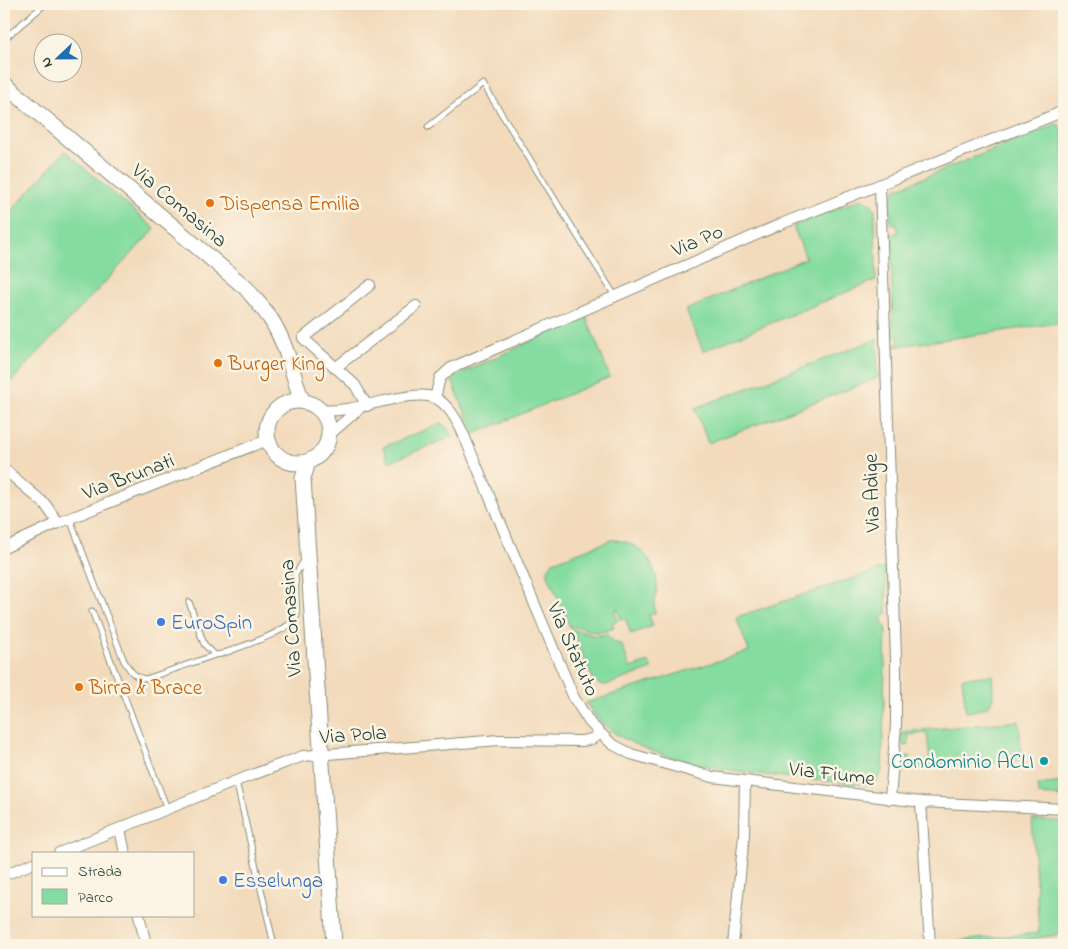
<svg xmlns="http://www.w3.org/2000/svg" width="1068" height="949" font-family="'Indie Flower',sans-serif">
	<style>
		.green { fill: #85dca0; stroke: #528c6a }
		.lines { fill: none; stroke-linecap: round; stroke-linejoin: round }
		.service-casing { stroke: #888c78; stroke-width: 7 }
		.minor-casing { stroke: #888c78; stroke-width: 12 }
		.secondary-casing { stroke: #888c78; stroke-width: 17 }
		.service { stroke: #fff; stroke-width: 5 }
		.minor { stroke: #fff; stroke-width: 10 }
		.secondary { stroke: #fff; stroke-width: 15 }
		.food-dot { fill: #e8710a; stroke: #fcf5e5; stroke-width: 2 }
		.shop-dot { fill: #3f7fe0; stroke: #fcf5e5; stroke-width: 2 }
		.culture-dot { fill: #0f9aa8; stroke: #fcf5e5; stroke-width: 2 }
		.labels { text-anchor: middle; stroke-width: 5; stroke-linejoin: round; paint-order: stroke }
		.food-label { font-size: 21px; fill: #c56008; stroke: #fcf5e5; text-anchor: start }
		.street-label { font-size: 21px; fill: #1f3d34; stroke: #fcf5e5 }
		.shop-label { font-size: 21px; fill: #366cbe; stroke: #fcf5e5; text-anchor: start }
		.culture-label { font-size: 21px; fill: #0d838f; stroke: #fcf5e5; text-anchor: end }
	</style>
	<rect width="100%" height="100%" fill="#fcf5e5"/>
	<filter id="ink" filterUnits="userSpaceOnUse"><feTurbulence type="fractalNoise" baseFrequency=".02" numOctaves="2"/><feDisplacementMap in="SourceGraphic" scale="10" xChannelSelector="R" yChannelSelector="G"/><feConvolveMatrix kernelMatrix="1 2 1 2 8 2 1 2 1" color-interpolation-filters="sRGB"/></filter>
	<filter id="wash" filterUnits="userSpaceOnUse"><feTurbulence type="fractalNoise" baseFrequency=".0096" numOctaves="4" result="noise"/><feDisplacementMap in="SourceGraphic" scale="20" xChannelSelector="R" yChannelSelector="G"/><feGaussianBlur stdDeviation="1.12" result="paint"/><feColorMatrix in="noise" values="0 0 0 0 0 0 0 0 0 0 0 0 0 0 0 0 0 1.4 0 .05"/><feComposite in="paint" operator="in"/></filter>
	<g filter="url(#wash)">
		<rect width="100%" height="100%" fill="#f2dabb"/>
		<g class="green">
			<polygon points="1056,124 1059,125 1064,137 1064,322 893,347 899,343 898,336 893,334 891,235 898,232 897,224 891,223 889,204 896,189"/>
			<polygon points="65,151 155,229 4,389 4,219"/>
			<polygon points="861,199 870,202 875,209 876,280 703,351 686,310 806,258 793,226"/>
			<polygon points="586,316 610,377 474,434 451,378"/>
			<polygon points="877,339 878,378 708,443 695,408"/>
			<polygon points="442,423 454,436 389,462 383,447"/>
			<path d="M611,540c25,-1 45,20 46,45 0,10 -4,17 -2,28l-6,2 4,11 -22,8 -6,-16 -4,1 -4,-10 -3,2 4,9 -6,3 2,5c-24,10 -23,-2 -44,-1l-22,-52v-6l5,-7z"/>
			<path d="M885,568l2,45 -5,3v7l4,4 -4,144 -6,11 -11,3c-70,-8 -209,-13 -262,-61 -7,-6 -12,-14 -17,-21l163,-52 -13,-34z"/>
			<polygon points="571,629 597,636 606,634 614,642 622,645 630,668 649,662 652,669 606,685 598,684 593,679"/>
			<path d="M992,675c2,27 4,33 -26,37l-4,-34z"/>
			<polygon points="1019,721 1022,761 900,770 903,757 910,756 911,764 930,762 927,733 908,735 909,745 904,746 902,743 902,732"/>
			<polygon points="1064,782 1064,797 1039,795 1038,785"/>
			<polygon points="1032,820 1064,821 1064,934 988,945 938,945 938,943 1039,933"/>
		</g>
	</g>
	<g filter="url(#ink)">
		<g class="lines">
			<defs>
				<g id="service">
					<polyline points="4,39 45,4"/>
					<polyline points="428,127 483,84 615,296"/>
					<polyline points="4,202 7,205 4,209"/>
					<path d="M70,519l54,142c6,9 10,17 22,18l69,-24"/>
					<path d="M189,602l15,42 11,11 7,-1c19,-8 66,-21 75,-38l-2,-41 10,-16"/>
					<polyline points="92,611 167,809"/>
					<polyline points="236,781 274,945"/>
				</g>
				<g id="minor">
					<polyline points="880,186 896,658 896,725 890,799"/>
					<polyline points="335,368 416,306"/>
					<polyline points="435,398 440,378 451,368 781,224 1064,111"/>
					<polyline points="367,406 355,385 303,338 370,285"/>
					<path d="M320,410c32,5 93,-23 115,-12 13,6 21,21 27,33l112,267 16,25 22,21 19,10 81,23 209,25 143,7"/>
					<polyline points="329,435 360,408"/>
					<polyline points="4,469 45,504 58,523"/>
					<polyline points="4,548 58,523 267,440"/>
					<polyline points="921,802 930,945"/>
					<polyline points="120,829 125,853"/>
					<polyline points="59,853 236,781 303,756 499,740 582,741 592,739 600,734"/>
					<polyline points="4,875 34,863"/>
					<polyline points="139,915 146,945"/>
					<polyline points="733,945 744,835 745,782"/>
				</g>
				<g id="secondary">
					<path d="M4,84l242,204c8,10 17,20 24,30 17,26 22,55 32,83"/>
					<circle cx="298" cy="432" r="31"/>
					<polyline points="308,462 303,478 334,945"/>
				</g>
			</defs>
			<use href="#service" class="service-casing"/>
			<use href="#minor" class="minor-casing"/>
			<use href="#secondary" class="secondary-casing"/>
			<use href="#service" class="service"/>
			<use href="#minor" class="minor"/>
			<use href="#secondary" class="secondary"/>
		</g>
	</g>
	<g class="food-dot">
		<circle cx="210" cy="203" r="5"/>
		<circle cx="218" cy="363" r="5"/>
		<circle cx="79" cy="687" r="5"/>
	</g>
	<g class="shop-dot">
		<circle cx="161" cy="622" r="5"/>
		<circle cx="223" cy="880" r="5"/>
	</g>
	<circle class="culture-dot" cx="1044" cy="761" r="5"/>
	<g class="labels">
		<g class="food-label">
			<text x="220" y="210">Dispensa Emilia</text>
			<text x="228" y="370">Burger King</text>
			<text x="89" y="694">Birra &amp; Brace</text>
		</g>
		<g class="street-label">
			<text transform="translate(180 205) rotate(40)" y="7">Via Comasina</text>
			<text transform="translate(697 240) rotate(-23)" y="7">Via Po</text>
			<text transform="translate(128 476) rotate(-21)" y="7">Via Brunati</text>
			<text transform="translate(871 493) rotate(-92)" y="7">Via Adige</text>
			<text transform="translate(290 618) rotate(-94)" y="7">Via Comasina</text>
			<text transform="translate(574 649) rotate(66)" y="7">Via Statuto</text>
			<text transform="translate(353 734) rotate(-4)" y="7">Via Pola</text>
			<text transform="translate(832 773) rotate(7)" y="7">Via Fiume</text>
		</g>
		<g class="shop-label">
			<text x="171" y="629">EuroSpin</text>
			<text x="233" y="887">Esselunga</text>
		</g>
		<g class="culture-label">
			<text x="1034" y="768">Condominio ACLI</text>
		</g>
	</g>
	<rect width="1068" height="949" fill="none" stroke="#fcf5e5" stroke-width="20"/>
	<rect x="32" y="852" width="162" height="65" fill="#fcf5e5" stroke="#a4ab9e"/>
	<rect x="42" y="868" width="25" height="8" fill="#ffffff" stroke="#a4ab9e"/>
	<text x="78" y="876" font-size="15" fill="#1f3d34">Strada</text>
	<rect x="42" y="889" width="25" height="15" fill="#85dca0" stroke="#a4ab9e"/>
	<text x="78" y="902" font-size="15" fill="#1f3d34">Parco</text>
	<g transform="translate(58 58) rotate(248)"><circle r="24" fill="#fcf5e5" stroke="#a4ab9e"/>
	<path d="M0-4L9 19L0 12L-9 19Z" fill="#1f6fb2"/>
	<text y="-8" font-size="14" font-weight="bold" text-anchor="middle" fill="#1f3d34">N</text>
	</g>
</svg>
